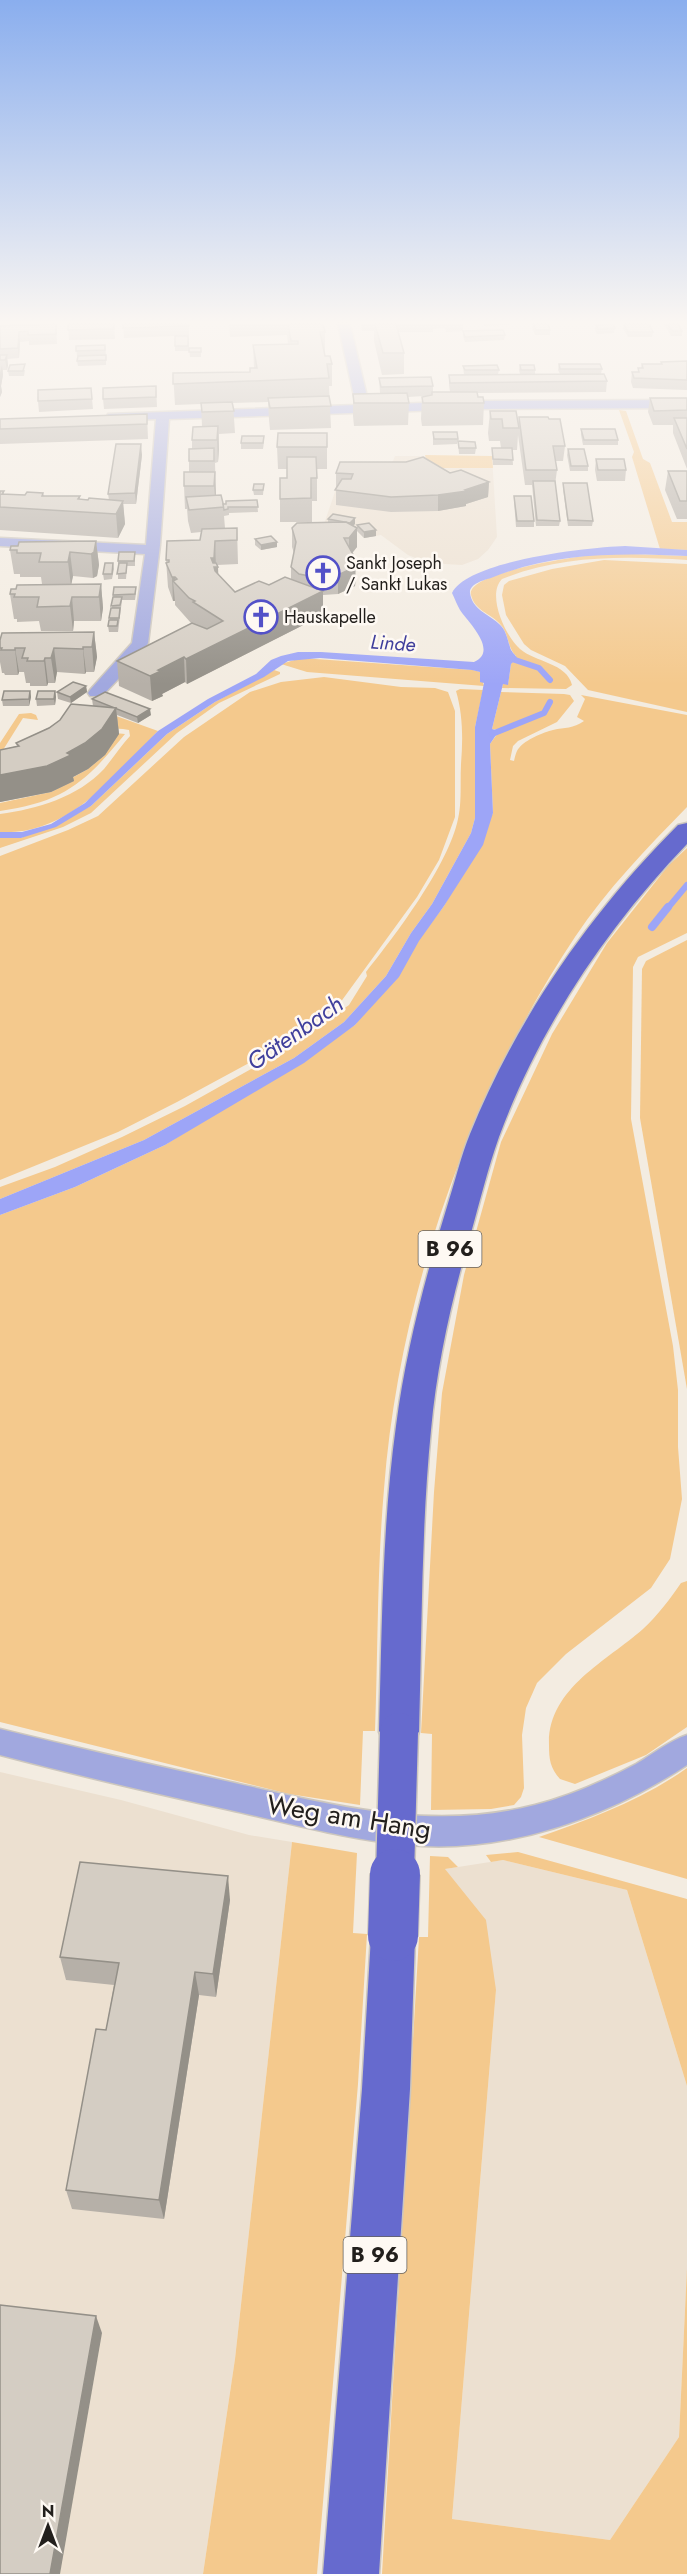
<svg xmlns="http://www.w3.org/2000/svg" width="687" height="2574" font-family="Jost,sans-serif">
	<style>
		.built { fill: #ece0d0 }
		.green { fill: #f4c98d }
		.water { fill: #9da5f7 }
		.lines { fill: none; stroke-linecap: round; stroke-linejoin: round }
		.stream-far1 { stroke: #9da5f7; stroke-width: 6 }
		.stream { stroke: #9da5f7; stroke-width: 8 }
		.minor-casing { stroke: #cdc7be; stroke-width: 3 }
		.primary-casing { stroke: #cdc7be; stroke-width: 3 }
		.minor { fill: #a1a8df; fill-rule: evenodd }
		.primary { fill: #666ace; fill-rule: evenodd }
		.primary-bridge-far1-casing { stroke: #cdc7be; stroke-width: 41; stroke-linecap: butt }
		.primary-bridge-casing { stroke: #cdc7be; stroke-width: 52; stroke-linecap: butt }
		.primary-bridge-far1 { stroke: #666ace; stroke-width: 38 }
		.primary-bridge { stroke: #666ace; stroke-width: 50 }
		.wall { fill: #b6b0a8 }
		.shaded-wall { fill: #949088 }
		.building { fill: #d4cdc3; stroke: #949088; stroke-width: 1.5 }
		.labels { text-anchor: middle; stroke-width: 5; stroke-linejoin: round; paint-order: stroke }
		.far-poi-label { font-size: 18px; fill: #221f1c; stroke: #fef9f3; text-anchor: start }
		.far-water-label { font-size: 20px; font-style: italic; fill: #403f9c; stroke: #fef9f3 }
		.shield { fill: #fef9f3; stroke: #64605c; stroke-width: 1.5 }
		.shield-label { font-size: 21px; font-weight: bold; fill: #221f1c }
		.water-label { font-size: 24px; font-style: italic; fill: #403f9c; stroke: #fef9f3 }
		.near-street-label { font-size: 27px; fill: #221f1c; stroke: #fef9f3 }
	</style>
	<rect width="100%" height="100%" fill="#f3ece1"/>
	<g class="built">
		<polygon points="395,456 492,456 497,537 488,550 478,559 462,565 428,563 408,555 381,535 364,538 357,530 324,524 340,477 387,476"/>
		<polygon points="0,1772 121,1800 249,1835 292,1842 235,2359 203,2574 0,2574"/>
		<polygon points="503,1860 627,1890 687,2086 687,2268 679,2437 610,2540 452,2519 496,1990 445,1869"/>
	</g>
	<g class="green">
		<polygon points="619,410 626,411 643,459 650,463 672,522 687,522 687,550 660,549 632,457 634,452"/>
		<polygon points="425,455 492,456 493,468 429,468"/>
		<path d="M606,553l81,3v4c-63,-4 -125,-5 -185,19 -16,16 4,58 18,70 15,13 47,14 52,36l-6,4 -64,-1 1,-4h5l3,-20 5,-8c-9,-9 -7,-23 -16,-32 -10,-11 -25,-13 -29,-29 -6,-24 117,-40 135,-42z"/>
		<polygon points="604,560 687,564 687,712 588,690 565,666 531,650 524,644 506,615 502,595 504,585 509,581 552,569"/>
		<polygon points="301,658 473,670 480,672 484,686 307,672 281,664"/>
		<polygon points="274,670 280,672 280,674 219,703 177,733 91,813 63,827 0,848 0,838 21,838 91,806 167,734 215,702"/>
		<polygon points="324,677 401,687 435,688 448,692 455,711 455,817 439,860 417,897 340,1003 277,1048 177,1102 118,1132 0,1180 0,856 68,830 98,816 184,737 250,692 281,682"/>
		<path d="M460,689l23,1 -8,37v91l-4,15 -39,71 -21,29 -25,43 -42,46 -50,36 -150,82 -144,59v-12l55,-20 67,-30 63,-31 100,-56 64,-45 18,-29 -1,-4c29,-36 83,-108 92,-153 4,-17 2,-37 3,-55 2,-25 2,-49 -5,-73z"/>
		<path d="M501,692l63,2 6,1 4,6 -17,21 -39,19 -5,5 -3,14 4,1c1,-4 2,-10 5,-13 6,-8 25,-16 34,-18 12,-3 20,-1 31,-9l-7,-4 8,-18 -4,-4 106,20v92c-40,41 -80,82 -112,130 -107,161 -176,359 -191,552 -7,80 -6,162 -9,242h-12l-3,74 -71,-11 -289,-72v-507l75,-28 90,-42 190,-120 89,-119 49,-93 -3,-69 10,-14 -8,-1z"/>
		<path d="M91,707l67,24c-43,45 -90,105 -158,101v-18c37,-5 78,-17 104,-45 9,-11 17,-23 26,-33l-1,-6 -6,-1 -46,-3z"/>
		<polygon points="31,713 36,715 38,720 23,718 3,750 0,765 0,743 19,714"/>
		<path d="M76,729l49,5c-39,48 -61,68 -125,77v-8l51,-11 22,-11 -3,-2 18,-10 17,-14z"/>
		<polygon points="687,848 687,933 638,957 633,967 631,1119 673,1346 678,1390 678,1447 682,1499 670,1559 651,1588 566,1654 537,1683 526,1708 522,1735 524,1788 521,1797 514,1805 491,1809 431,1810 432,1734 421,1733 434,1492 442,1393 464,1275 501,1142 552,1034 607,943 668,866"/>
		<polygon points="687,940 687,1389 640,1118 642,969 646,961"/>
		<path d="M687,1581v146l-41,28 -71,29 -15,-5c-10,-11 -11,-20 -11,-34 -2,-56 58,-84 94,-116 15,-14 27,-30 38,-46z"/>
		<path d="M687,1768v111l-148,-42c51,-18 103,-37 148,-69z"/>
		<polygon points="292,1842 357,1853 353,1933 367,1934 358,2084 317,2574 203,2574 235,2359"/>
		<polygon points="518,1852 687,1899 687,2086 627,1890 503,1860 491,1862 486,1855"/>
		<polygon points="430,1856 448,1857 458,1867 445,1869 486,1920 496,1990 452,2519 610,2540 679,2437 687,2268 687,2574 382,2574 419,1937 428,1937"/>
	</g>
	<path class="water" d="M625,546l62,4v6c-67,-3 -133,-4 -196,22 -7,2 -22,6 -21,15 2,16 18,21 28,30 8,6 9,15 12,24 1,5 5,7 7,11l-6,6 -3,21 -5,-1 -11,45 11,3 -7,3 -6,9 3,69 -10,32 -39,61 -25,35 -20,36 -44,48 -51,38 -139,82 -90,42 -75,28v-16l144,-59 150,-82 50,-36 42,-46 25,-43 21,-29 39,-71 4,-15v-91l9,-44 -4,-1v-10l-8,-2 -152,-12 -32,3 -24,16 -49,25 -48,32 -76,72 -35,21 -35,11h-21v-6h22l29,-8 34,-21 73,-72 50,-32 48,-25 15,-14 10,-4 17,-4h23l153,10c25,-11 -6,-40 -14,-52 -3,-5 -5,-11 -8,-17 16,-33 139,-46 173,-47z"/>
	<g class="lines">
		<g class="stream-far1">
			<polyline points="506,657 539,668 550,680"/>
			<polyline points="492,734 544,713 550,702"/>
			<polyline points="667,909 687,885"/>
		</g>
		<polyline class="stream" points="652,927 668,907"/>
		<defs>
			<g id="minor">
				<polygon points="338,324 350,324 369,405 474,401 687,400 687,408 474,409 169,419 160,545 148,643 142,654 102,696 90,696 88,693 90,690 132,643 145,554 0,546 0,538 146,545 156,419 113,421 108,420 107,417 108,414 356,405"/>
				<path d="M0,1729c76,19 153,36 230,53 104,23 199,50 305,23 35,-9 69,-24 101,-41 17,-10 33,-23 51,-29v30c-81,53 -181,89 -279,80 -60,-5 -119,-22 -178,-35 -77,-17 -154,-35 -230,-55z"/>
			</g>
			<g id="primary">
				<path d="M687,823v21c-80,83 -148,184 -188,293 -11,31 -19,64 -28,96 -19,65 -34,130 -40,197 -10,101 -9,201 -12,302l-6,13 -14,5 -14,-5 -6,-13c3,-102 3,-205 17,-306 10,-77 30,-151 53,-226 7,-22 12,-44 21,-66 47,-116 120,-221 208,-309z"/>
				<polygon points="393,1914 409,1921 415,1936 410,2089 379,2574 323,2574 362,2089 371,1936 377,1921"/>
			</g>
		</defs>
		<use href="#minor" class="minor-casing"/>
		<use href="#primary" class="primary-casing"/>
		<use href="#minor" class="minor"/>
		<use href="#primary" class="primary"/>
		<defs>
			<polyline id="primary-bridge-far1" points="395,1875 399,1732"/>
			<polyline id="primary-bridge" points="393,1936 395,1874"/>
		</defs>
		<use href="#primary-bridge-far1" class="primary-bridge-far1-casing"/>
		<use href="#primary-bridge" class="primary-bridge-casing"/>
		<use href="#primary-bridge-far1" class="primary-bridge-far1"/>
		<use href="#primary-bridge" class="primary-bridge"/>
	</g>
	<g class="wall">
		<polygon points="56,324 57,344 29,345 29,341 20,342 19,358 7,359 8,365 7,370 3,370 3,375 1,386 2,392 0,397 0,326"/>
		<polygon points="68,324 114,324 115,339 69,340"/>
		<polygon points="123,324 189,324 189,351 175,351 175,336 124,338"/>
		<polygon points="229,324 323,324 325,332 325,356 332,364 332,386 329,386 331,428 270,430 269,420 268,402 233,403 235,433 219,434 219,449 218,462 215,463 216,495 223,504 257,500 258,512 229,513 229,515 224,516 225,528 237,528 238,564 217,565 218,574 235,592 291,579 291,567 294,553 292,547 292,528 328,523 328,519 355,518 355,524 353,525 357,527 357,525 376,536 364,538 357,531 357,547 352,553 356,579 355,586 338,594 323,595 323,615 187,684 185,682 162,694 163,696 152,701 119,686 117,661 191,623 175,605 175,601 173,601 168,587 166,560 200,540 201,532 191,533 188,521 187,509 185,509 184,486 189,472 189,461 192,449 192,440 202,426 201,404 175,405 173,373 250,372 254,368 253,345 288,344 287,335 230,337"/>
		<polygon points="361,324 463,324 463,331 446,332 445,328 433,329 433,332 398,332 404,353 404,374 382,375 374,341 374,331 362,331"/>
		<polygon points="483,324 509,324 509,325 484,326"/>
		<polygon points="515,324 548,324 550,330 550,335 535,335 532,328 533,324"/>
		<polygon points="623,324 649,324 653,332 652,337 628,337 623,328"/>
		<polygon points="664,324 678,324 682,331 682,336 671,336"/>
		<polygon points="596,325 615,328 614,333 597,334 595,330"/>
		<polygon points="463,331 505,335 504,340 465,342 463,336"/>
		<polygon points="105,345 106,355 77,356 76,346"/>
		<polygon points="189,348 201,348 201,357 190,357"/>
		<polygon points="106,355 106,365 78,366 77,361"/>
		<polygon points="687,361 687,390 633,388 631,382 632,372 638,372 638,368 641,368 642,364 661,364 661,362"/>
		<polygon points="559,364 602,369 601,374 607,381 606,392 477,393 478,397 484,403 483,425 422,426 421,419 422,397 424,396 408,397 409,403 408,425 354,426 353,416 353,394 380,393 379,378 433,386 433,392 450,392 449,385 449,375 464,375 463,366 499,370 498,374 520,374 519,370 520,365 535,370 535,374 560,374 558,370"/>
		<polygon points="25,370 24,376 9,376 8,371"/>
		<polygon points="156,386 157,407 104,409 103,399"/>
		<polygon points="91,388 93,409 39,412 38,401"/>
		<polygon points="650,398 687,398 687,469 673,433 673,425 653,425 648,412"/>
		<polygon points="490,411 518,424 519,417 549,419 565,446 563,461 555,461 557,470 555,485 560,521 559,526 536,526 532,485 525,485 518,435 517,450 512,450 513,465 493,465 492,448 501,448 500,441 489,441 488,433"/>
		<polygon points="147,414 148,439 0,444 0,419"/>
		<polygon points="581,429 618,440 618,445 583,445 581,435"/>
		<polygon points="433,432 458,439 457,444 433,445"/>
		<polygon points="327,433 327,469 317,469 317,501 312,501 312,522 280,522 280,499 287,478 287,469 278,469 277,447"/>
		<polygon points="458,441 476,448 475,454 459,454"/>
		<polygon points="264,442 263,449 241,449 241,443"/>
		<polygon points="568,449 588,466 588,471 570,471 567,455"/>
		<polygon points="142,455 136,504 123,504 125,524 118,538 0,530 0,491 4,491 4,494 25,495 43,493 44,496 80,496 80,499 109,500 108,494"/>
		<polygon points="596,459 626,470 625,481 597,481 595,470"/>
		<polygon points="668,471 687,471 687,519 677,519 665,490"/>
		<polygon points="336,473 450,473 489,482 488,497 466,504 466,506 438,511 391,512 336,505"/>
		<polygon points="563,483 593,521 592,526 568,526 563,489"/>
		<polygon points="264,484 263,495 254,495 253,490"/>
		<polygon points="514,496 534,521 534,527 516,527 514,501"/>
		<polygon points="255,539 277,547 261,550 255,545"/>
		<polygon points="96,541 99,565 97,576 93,578 73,576 71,584 101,584 103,608 101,621 74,621 73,631 41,631 39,621 17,622 17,619 14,619 10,594 16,589 42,584 41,577 20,577 20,574 14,574 10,550"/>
		<polygon points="135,552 135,566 127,566 126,579 118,579 118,561"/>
		<polygon points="113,563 114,569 112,579 104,580 103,574"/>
		<polygon points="136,593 135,600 122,600 118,632 109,632 108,626 112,608 113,595"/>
		<polygon points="94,632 97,657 94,672 86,672 85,674 57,672 55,683 48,683 47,686 30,686 30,683 26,683 24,672 19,672 18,675 5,675 4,673 2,673 0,662 0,640"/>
		<polygon points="86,686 87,692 71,703 58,699 57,692"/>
		<polygon points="30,691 31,697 29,706 3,706 2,700"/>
		<polygon points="55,691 56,697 55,705 37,706 36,699"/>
		<polygon points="92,699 151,715 138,723 117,715 119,734 105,755 88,769 73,777 74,781 51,792 0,802 0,750 17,746 16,743 95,706 93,706"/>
		<polygon points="230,1900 216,1997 199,1995 164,2219 72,2209 66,2190 106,2030 114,1985 66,1980 60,1957"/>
	</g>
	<g class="shaded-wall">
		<polygon points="19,332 20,342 19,358 18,348"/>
		<polygon points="7,355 8,365 7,370 5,360"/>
		<polygon points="2,365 3,375 1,386 2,392 0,397 0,373"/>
		<polygon points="218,426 219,449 218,462 217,440"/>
		<polygon points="141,444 142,455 136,504 135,493"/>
		<polygon points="215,472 216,495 216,509 214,486"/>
		<polygon points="489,482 488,497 466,504 466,506 438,511 438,495 465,490"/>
		<polygon points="123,501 125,524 118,538 116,514"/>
		<polygon points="355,518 355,524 350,529 350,523"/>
		<polygon points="357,528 357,547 349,557 349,538"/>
		<polygon points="376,530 376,536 364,538 364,532"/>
		<polygon points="96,541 99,565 97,576 93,578 91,554"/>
		<polygon points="215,541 216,567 218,567 219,591 211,558"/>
		<polygon points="277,542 277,547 261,550 261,545"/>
		<polygon points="70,552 73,576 71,586 68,562"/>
		<polygon points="356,560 355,586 338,594 338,575"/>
		<polygon points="172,577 175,577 176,584 173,581 175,601 173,601"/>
		<polygon points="101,584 103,608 101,621 99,597"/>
		<polygon points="323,591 323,615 187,684 186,659"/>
		<polygon points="72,597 74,621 73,631 70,606"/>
		<polygon points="94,632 97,657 94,672 92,647"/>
		<polygon points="83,647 86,672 85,674 83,649"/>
		<polygon points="15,648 19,672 18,675 15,650"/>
		<polygon points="54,648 57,672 55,683 51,658"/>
		<polygon points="184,657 185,682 162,694 163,696 152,701 150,676 158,670"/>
		<polygon points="45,658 48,683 47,686 44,661"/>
		<polygon points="86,686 87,692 71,703 70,697"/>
		<polygon points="30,691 31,697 29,706 29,699"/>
		<polygon points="55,691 56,697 55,705 54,699"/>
		<polygon points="116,708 119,734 105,755 88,769 73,777 74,781 51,792 0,802 0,775 67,753"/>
		<polygon points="150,709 151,715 138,723 137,717"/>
		<polygon points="228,1876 230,1900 216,1997 213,1974"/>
		<polygon points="195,1972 199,1995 164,2219 159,2200"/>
		<polygon points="96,2316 102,2333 60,2574 50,2574"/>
	</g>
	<g class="building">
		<polygon points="56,324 56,334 28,335 28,331 19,332 18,348 0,349 0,326"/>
		<polygon points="68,324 114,324 114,329 68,330"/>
		<polygon points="123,324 189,324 189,326 123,328"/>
		<polygon points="288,324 323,324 325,332 320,332 325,356 330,356 332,364 327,364 329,378 173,384 173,373 250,372 250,368 257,368 253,345 298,344 298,341 291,341"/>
		<polygon points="375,324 396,324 404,353 383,353"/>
		<polygon points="533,324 548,324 550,330 536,330"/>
		<polygon points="613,324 615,328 598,329 596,325"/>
		<polygon points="624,324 649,324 653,332 628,332"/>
		<polygon points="668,324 678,324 682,331 672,331"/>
		<polygon points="503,330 505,335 465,337 463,331"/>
		<rect x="175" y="336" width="13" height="10"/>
		<polygon points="105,345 105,350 76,351 76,346"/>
		<rect x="189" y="348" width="12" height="4"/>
		<polygon points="0,355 7,355 5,360 0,360"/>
		<polygon points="106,355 106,360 77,361 78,356"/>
		<polygon points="687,361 687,380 634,378 632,372 639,372 638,368 643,368 642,364 662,364 661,362"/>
		<polygon points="25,364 23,371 8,371 10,365"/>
		<polygon points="559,364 600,364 602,369 560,369"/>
		<polygon points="497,365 499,370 465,370 463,366"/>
		<polygon points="520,365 534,365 535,370 521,370"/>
		<polygon points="604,374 607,381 450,383 449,375"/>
		<polygon points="431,377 433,386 381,387 379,378"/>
		<polygon points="156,386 156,397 103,399 103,388"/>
		<polygon points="91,388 92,399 38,401 38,390"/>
		<polygon points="432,392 477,392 478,397 483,397 484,403 423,403 422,397 432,395"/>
		<polygon points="407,393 409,403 354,403 353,394"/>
		<polygon points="329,396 331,406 270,408 268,398"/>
		<polygon points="650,398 687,398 687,410 654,411"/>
		<polygon points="232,402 234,411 202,412 201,403"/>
		<polygon points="490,411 516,411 519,428 503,428 502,419 491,419"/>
		<polygon points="147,414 147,424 0,429 0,419"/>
		<polygon points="519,417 548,417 549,419 560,419 565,446 553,446 557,470 526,470"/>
		<polygon points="674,418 687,418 687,449"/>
		<polygon points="218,426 217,440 192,440 193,427"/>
		<polygon points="581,429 615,429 618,440 584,440"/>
		<polygon points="433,432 457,432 458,439 434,439"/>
		<polygon points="278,433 327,433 327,447 277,447"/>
		<polygon points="242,436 264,436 263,443 241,443"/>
		<polygon points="458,441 475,442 476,448 459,448"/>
		<polygon points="116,444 141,444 135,493 108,494"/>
		<polygon points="214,448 214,461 189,461 189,449"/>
		<polygon points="492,448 512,448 513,460 493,459"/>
		<polygon points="568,449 584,449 588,466 571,466"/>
		<polygon points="287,457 316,457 317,478 311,478 311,498 280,499 280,478 287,478"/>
		<polygon points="423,457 450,473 461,470 489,482 465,490 467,491 438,495 391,497 335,490 342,479 351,479 353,474 336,473 340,462 406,462"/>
		<polygon points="596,459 624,459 626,470 598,470"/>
		<polygon points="668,471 687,471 687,501 680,501"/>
		<polygon points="184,472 215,472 214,486 184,486"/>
		<polygon points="533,481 555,481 560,521 537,520"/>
		<polygon points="563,483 587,483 593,521 568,520"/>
		<polygon points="254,484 264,484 263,490 253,490"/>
		<polygon points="0,491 4,491 2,494 25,495 27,492 43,493 42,496 80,496 78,499 88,500 89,498 123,501 116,514 0,507"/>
		<polygon points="221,495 224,507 189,510 186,497"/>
		<polygon points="514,496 531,496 534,521 517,521"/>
		<polygon points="257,500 258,507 228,507 228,509 224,510 223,504 226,504 226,501"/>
		<polygon points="333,514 355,518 350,523 328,519"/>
		<polygon points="346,522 357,528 349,538 344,538 356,560 355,567 338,575 315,577 299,574 291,567 296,542 292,528 297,523"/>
		<polygon points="369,523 376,530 364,532 357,525"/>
		<polygon points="237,528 237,540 215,541 214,558 211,558 213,563 216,563 218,567 214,567 215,571 235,592 259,581 269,585 285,577 323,591 186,659 184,657 158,670 161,671 150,676 117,661 192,623 207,629 223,621 193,602 195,601 189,598 173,581 177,579 175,577 172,577 166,563 169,562 169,560 166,560 167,541 200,540 202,529"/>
		<polygon points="271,536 277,542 261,545 255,539"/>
		<polygon points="96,541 94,552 91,554 70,552 68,562 39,562 41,553 17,553 17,550 10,550 11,546 18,546 19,542"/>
		<polygon points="119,552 135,552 134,561 118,561"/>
		<polygon points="105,563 113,563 112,574 103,574"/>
		<polygon points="119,563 127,563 126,573 117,574"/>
		<polygon points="101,584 99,597 72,597 70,606 37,607 39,597 14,597 15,594 10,594 11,589 16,589 17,585"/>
		<polygon points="114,587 136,587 135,594 113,595"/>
		<polygon points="113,597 122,597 120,605 111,606"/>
		<polygon points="111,608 120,608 119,618 109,618"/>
		<polygon points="109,620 118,620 117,626 108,626"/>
		<polygon points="94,632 92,647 83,647 83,649 54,648 51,658 45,658 44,661 27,661 28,658 22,658 25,648 15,648 15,650 1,650 2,648 0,648 0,640 2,633"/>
		<polygon points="73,682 86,686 70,697 57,692"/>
		<polygon points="4,691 30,691 29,699 2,700"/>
		<polygon points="38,691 55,691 54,699 36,699"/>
		<polygon points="105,692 150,709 137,717 92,699"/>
		<polygon points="71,704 116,708 102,729 85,743 67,753 71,755 47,766 0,775 0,750 19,746 16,743 49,728 60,720"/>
		<polygon points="80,1862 228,1876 213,1974 195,1972 159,2200 66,2190 96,2029 106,2030 119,1963 60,1957"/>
		<polygon points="0,2305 96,2316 50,2574 0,2574"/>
	</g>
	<linearGradient id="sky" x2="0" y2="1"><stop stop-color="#8aaeee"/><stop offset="0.47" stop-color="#faf6f2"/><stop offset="1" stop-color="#faf6f2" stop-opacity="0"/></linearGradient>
	<rect width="687" height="685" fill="url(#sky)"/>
	<defs>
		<symbol id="church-ring" viewBox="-11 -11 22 22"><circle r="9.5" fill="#fef9f3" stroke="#5351c8" stroke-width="1.5"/><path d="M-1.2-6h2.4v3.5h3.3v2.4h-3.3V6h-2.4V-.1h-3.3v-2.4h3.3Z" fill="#5351c8"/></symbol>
	</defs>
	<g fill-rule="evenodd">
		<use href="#church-ring" x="304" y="554" width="38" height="38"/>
		<use href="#church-ring" x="242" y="598" width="38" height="38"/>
	</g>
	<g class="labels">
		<g class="far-poi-label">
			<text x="346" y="569">Sankt Joseph<tspan x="346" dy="21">/ Sankt Lukas</tspan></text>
			<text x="284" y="623">Hauskapelle</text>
		</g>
		<g class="far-water-label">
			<text transform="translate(393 643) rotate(4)" y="7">Linde</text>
		</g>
		<g class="shield">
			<rect x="418.5" y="1231" width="63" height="36" rx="4.5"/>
			<rect x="343.5" y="2237" width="63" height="36" rx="4.5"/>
		</g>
		<g class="shield-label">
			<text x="450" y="1256">B 96</text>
			<text x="375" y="2262">B 96</text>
		</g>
		<g class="water-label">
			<text transform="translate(295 1033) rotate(-35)" y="8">Gätenbach</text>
		</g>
		<g class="near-street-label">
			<text transform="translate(349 1817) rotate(9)" y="9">Weg am Hang</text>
		</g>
	</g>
	<g transform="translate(48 2526)" stroke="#fef9f3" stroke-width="4.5" paint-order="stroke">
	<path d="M0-4.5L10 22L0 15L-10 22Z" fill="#221f1c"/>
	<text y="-9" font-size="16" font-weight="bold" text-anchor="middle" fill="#221f1c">N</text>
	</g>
</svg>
